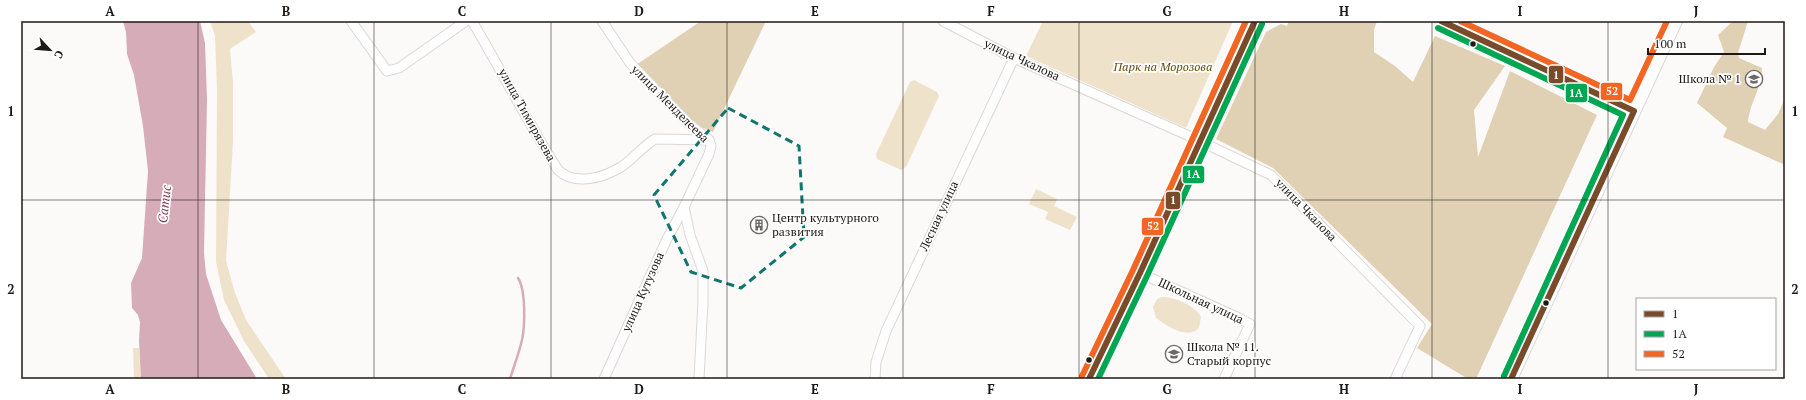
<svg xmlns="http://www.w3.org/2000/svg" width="1806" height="400" font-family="'PT Serif',serif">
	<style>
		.green { fill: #efe2ca }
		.forest { fill: #e0d1b5 }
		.water { fill: #d6acb8 }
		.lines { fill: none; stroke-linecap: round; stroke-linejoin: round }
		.stream { stroke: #d6acb8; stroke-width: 2.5 }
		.minor-casing { stroke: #dcd7d6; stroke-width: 11 }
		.tertiary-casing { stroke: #dcd7d6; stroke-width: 13 }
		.secondary-casing { stroke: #dcd7d6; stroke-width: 14 }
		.minor { stroke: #fffefe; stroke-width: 9 }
		.tertiary { stroke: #fffefe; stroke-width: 11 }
		.secondary { stroke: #fffefe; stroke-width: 12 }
		.bus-1-casing { stroke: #fff; stroke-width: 9 }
		.bus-2-casing { stroke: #fff; stroke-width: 9 }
		.bus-3-casing { stroke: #fff; stroke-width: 9 }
		.bus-1 { stroke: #7a4b2a; stroke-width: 6 }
		.bus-2 { stroke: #00a651; stroke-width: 6 }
		.bus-3 { stroke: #f26522; stroke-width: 6 }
		.marked { fill: none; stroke: #0f766e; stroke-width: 3; stroke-dasharray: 8 5; stroke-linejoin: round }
		.grid { fill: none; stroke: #1f1916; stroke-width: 1; stroke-opacity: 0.55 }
		.bus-dot { fill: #1f1916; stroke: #fff; stroke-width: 1.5 }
		.labels { text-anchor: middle; stroke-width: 3.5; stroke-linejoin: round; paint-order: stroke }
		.street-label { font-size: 12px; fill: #1f1916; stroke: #fff }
		.park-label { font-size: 12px; font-style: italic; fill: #654a0a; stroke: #fff }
		.poi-label { font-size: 12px; fill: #1f1916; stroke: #fff; text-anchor: start }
		.water-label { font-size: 13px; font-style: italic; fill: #833b54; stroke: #fff }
		.line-badge { stroke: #fff; stroke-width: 1.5 }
		.badge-label { font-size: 11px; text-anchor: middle; font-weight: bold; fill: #fff }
		.neatline { fill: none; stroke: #1f1916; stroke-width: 1.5 }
		.grid-label { font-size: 13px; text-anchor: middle; font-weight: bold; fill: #1f1916 }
	</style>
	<rect width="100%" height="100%" fill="#fcfaf9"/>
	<g class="green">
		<polygon points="210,21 248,21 256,32 230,49 233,82 233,142 226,261 235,293 246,320 286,379 269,379 244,341 224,300 216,262 217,91 215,36"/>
		<polygon points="1043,21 1233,21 1186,128 1026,56"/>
		<polygon points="914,80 937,92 939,96 906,167 901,170 877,159 876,154 910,82"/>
		<polygon points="1036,189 1057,199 1054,206 1077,217 1070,230 1045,219 1048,212 1029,204"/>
		<path d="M1162,297c11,-1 34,9 39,20l-2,11c-12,12 -32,-2 -43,-10l-3,-11 4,-8z"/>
		<polygon points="133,348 139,348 141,379 134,379"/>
	</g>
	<g class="forest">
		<polygon points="701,21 766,21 713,132 688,122 636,65"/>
		<polygon points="1289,21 1377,21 1374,30 1374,52 1395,66 1413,82 1435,36 1505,66 1474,110 1478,157 1510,71 1597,115 1476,379 1468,379 1417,348 1432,324 1273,168 1216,139 1266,32 1281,24 1287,26"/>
		<path d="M1733,21h15l-10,32 1,5 23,10c0,20 -12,34 -14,54l17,8 13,-16 7,-15v66l-62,-28 4,-9 -30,-25 17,-36 10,-15 -6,-17z"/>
	</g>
	<polygon class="water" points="123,21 200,21 205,43 207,99 204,253 206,274 221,320 257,379 141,379 139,341 140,322 138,315 132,308 131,283 142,258 148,171 143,126 134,75 127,54 126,32"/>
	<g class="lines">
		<path class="stream" d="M510,379c4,-13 9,-26 12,-39 3,-14 4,-50 -4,-62"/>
		<defs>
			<g id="minor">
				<polyline points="351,21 387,71 399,68 466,21"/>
				<path d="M472,21c29,49 55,100 86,149 17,16 45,8 63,-3 12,-8 21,-20 34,-28l54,1"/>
				<polyline points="602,21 630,63 688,123 709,140 711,146 709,154 684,207 690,235 703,271 703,301 699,379"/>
				<polyline points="943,21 1014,58 1187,135 1271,175 1420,326 1395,379"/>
				<polyline points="1140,273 1239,318 1250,324 1224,379"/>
				<polyline points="604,379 666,241 684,207"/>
				<polyline points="875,379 876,362 886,331 1014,58"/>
			</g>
			<g id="tertiary">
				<polyline points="1441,21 1634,111"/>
				<polyline points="1089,379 1140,273 1255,21"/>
			</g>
			<polyline id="secondary" points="1511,379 1676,21"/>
		</defs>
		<use href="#minor" class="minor-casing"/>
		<use href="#tertiary" class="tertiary-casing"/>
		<use href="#secondary" class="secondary-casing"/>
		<use href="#minor" class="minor"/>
		<use href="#tertiary" class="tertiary"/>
		<use href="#secondary" class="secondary"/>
		<defs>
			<g id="bus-1">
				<polyline points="1441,21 1634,111 1511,379"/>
				<polyline points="1089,379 1140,273 1255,21"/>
			</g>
			<g id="bus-2">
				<polyline points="1438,28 1623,115 1504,376"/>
				<polyline points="1098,379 1147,276 1262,24"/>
			</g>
			<g id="bus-3">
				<polyline points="1460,21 1630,100 1667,21"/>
				<polyline points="1082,376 1133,270 1246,21"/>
			</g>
		</defs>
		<use href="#bus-1" class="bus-1-casing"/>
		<use href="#bus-2" class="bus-2-casing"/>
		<use href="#bus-3" class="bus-3-casing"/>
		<use href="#bus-1" class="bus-1"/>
		<use href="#bus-2" class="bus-2"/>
		<use href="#bus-3" class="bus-3"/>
	</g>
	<path class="marked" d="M728,108l71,38 5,91 -63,51 -50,-16 -37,-77z"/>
	<path class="grid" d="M198,21v358M374,21v358M551,21v358M727,21v358M903,21v358M1079,21v358M1255,21v358M1432,21v358M1608,21v358M21,200h1764"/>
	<defs>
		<symbol id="school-ring" viewBox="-11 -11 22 22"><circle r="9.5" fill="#fff" stroke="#6c6865" stroke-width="1.5"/><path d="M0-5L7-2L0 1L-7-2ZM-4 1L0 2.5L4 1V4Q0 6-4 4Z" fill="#6c6865"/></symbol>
		<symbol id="building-ring" viewBox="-11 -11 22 22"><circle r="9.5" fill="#fff" stroke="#6c6865" stroke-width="1.5"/><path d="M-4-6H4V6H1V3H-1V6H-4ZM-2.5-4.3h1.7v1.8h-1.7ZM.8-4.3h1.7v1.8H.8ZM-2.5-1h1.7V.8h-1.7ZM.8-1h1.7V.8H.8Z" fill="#6c6865"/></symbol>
	</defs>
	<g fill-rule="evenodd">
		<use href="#school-ring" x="1744" y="69" width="20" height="20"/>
		<use href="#building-ring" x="749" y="215" width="20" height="20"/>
		<use href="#school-ring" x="1164" y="344" width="20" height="20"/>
	</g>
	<g class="bus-dot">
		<circle cx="1473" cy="44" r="3.5"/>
		<circle cx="1546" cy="303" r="3.5"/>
		<circle cx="1089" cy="360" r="3.5"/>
	</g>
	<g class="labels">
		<g class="street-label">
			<text transform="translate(1022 60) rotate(25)" y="4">улица Чкалова</text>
			<text transform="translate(670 104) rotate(45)" y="4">улица Менделеева</text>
			<text transform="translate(527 115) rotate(61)" y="4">улица Тимирязева</text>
			<text transform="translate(1306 210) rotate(46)" y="4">улица Чкалова</text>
			<text transform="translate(939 216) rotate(-65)" y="4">Лесная улица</text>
			<text transform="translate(643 292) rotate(-66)" y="4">улица Кутузова</text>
			<text transform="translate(1201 301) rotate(25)" y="4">Школьная улица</text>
		</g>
		<g class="park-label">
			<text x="1163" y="71">Парк на Морозова</text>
		</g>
		<g class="poi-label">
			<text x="1741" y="83" text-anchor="end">Школа № 1</text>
			<text x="772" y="222">Центр культурного<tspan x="772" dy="14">развития</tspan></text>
			<text x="1187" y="351">Школа № 11.<tspan x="1187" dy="14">Старый корпус</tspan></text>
		</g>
		<g class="water-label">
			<text transform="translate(164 204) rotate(-84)" y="5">Сатис</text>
		</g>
	</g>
	<g class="line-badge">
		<rect x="1548" y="65" width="16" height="19" rx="4" fill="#7a4b2a"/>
		<rect x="1600" y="82" width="23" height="19" rx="4" fill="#f26522"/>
		<rect x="1565" y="83" width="23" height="20" rx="4" fill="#00a651"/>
		<rect x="1182" y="165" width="23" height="19" rx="4" fill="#00a651"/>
		<rect x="1165" y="191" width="16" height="19" rx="4" fill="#7a4b2a"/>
		<rect x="1141" y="217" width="23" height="19" rx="4" fill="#f26522"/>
	</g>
	<g class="badge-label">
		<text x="1556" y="79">1</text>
		<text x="1612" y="95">52</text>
		<text x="1576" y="97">1А</text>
		<text x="1193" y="178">1А</text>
		<text x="1173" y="204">1</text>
		<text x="1153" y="230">52</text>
	</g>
	<rect width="1806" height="400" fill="none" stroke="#ffffff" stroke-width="44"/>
	<rect x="1636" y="298" width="140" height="72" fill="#ffffff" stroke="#a5a3a2"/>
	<rect x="1644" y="311" width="20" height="6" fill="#7a4b2a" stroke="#a5a3a2"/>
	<text x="1672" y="318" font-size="12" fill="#1f1916">1</text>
	<rect x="1644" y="331" width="20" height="6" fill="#00a651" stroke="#a5a3a2"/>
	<text x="1672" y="338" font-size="12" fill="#1f1916">1А</text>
	<rect x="1644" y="351" width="20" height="6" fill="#f26522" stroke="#a5a3a2"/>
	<text x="1672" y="358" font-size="12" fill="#1f1916">52</text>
	<g transform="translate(50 50) rotate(116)" stroke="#ffffff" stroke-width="3" paint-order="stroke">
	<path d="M0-3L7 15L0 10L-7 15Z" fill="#1f1916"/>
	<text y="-6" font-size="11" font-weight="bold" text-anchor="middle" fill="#1f1916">С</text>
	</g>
	<path d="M1648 48v6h117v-6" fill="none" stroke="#1f1916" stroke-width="2"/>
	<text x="1654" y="48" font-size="12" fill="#1f1916" stroke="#ffffff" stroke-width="3" paint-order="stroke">100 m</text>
	<rect x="22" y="22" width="1762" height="356" class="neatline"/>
	<g class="grid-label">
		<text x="110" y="16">A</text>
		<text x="286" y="16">B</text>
		<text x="462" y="16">C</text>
		<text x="639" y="16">D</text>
		<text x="815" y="16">E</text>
		<text x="991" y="16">F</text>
		<text x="1167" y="16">G</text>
		<text x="1344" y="16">H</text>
		<text x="1520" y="16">I</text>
		<text x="1696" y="16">J</text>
		<text x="11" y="116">1</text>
		<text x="1795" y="116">1</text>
		<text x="11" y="294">2</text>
		<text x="1795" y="294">2</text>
		<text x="110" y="394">A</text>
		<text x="286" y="394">B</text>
		<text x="462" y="394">C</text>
		<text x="639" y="394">D</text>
		<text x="815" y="394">E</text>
		<text x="991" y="394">F</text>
		<text x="1167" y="394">G</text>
		<text x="1344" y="394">H</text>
		<text x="1520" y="394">I</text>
		<text x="1696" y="394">J</text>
	</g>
</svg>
